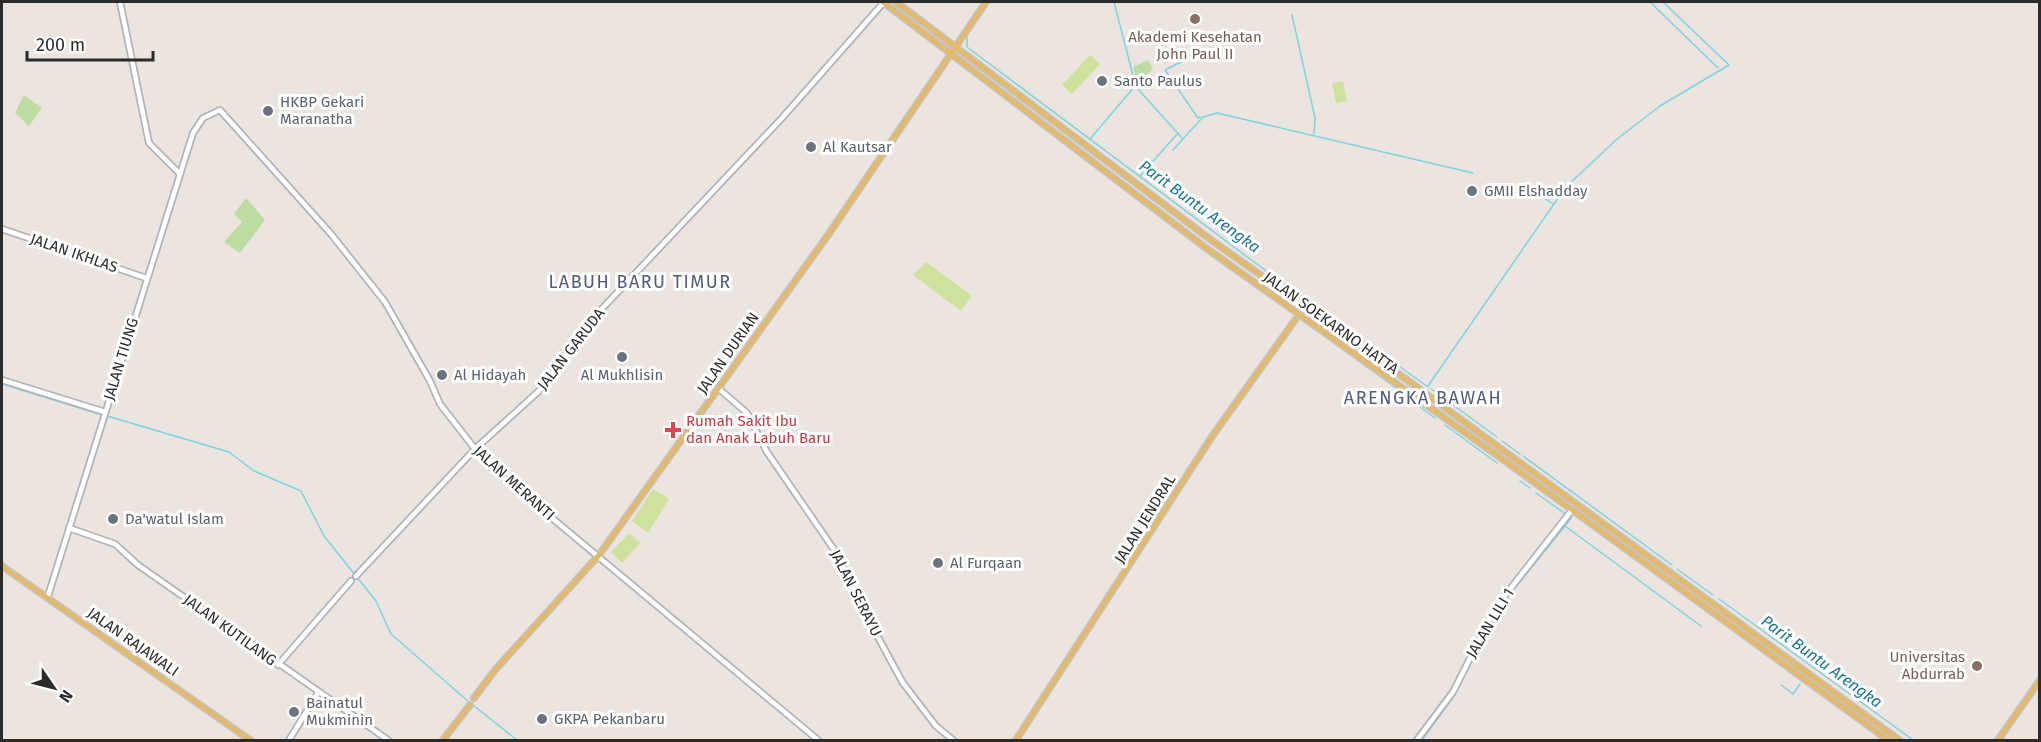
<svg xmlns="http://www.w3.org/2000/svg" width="2041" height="742" font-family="'Fira Sans',sans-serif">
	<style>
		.green { fill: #bddca2 }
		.pitch { fill: #cee29e }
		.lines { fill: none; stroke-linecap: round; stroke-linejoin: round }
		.stream { stroke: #7dd3e2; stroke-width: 1.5 }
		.minor-casing { stroke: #b0b3ba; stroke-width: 8 }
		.major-casing { stroke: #c4c4c4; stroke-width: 8 }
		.minor { stroke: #fff; stroke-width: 4.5 }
		.major { stroke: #e2b96d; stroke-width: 5 }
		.education-dot { fill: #8d6e63; stroke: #fff; stroke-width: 2 }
		.worship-dot { fill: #6b7280; stroke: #fff; stroke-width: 2 }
		.health-dot { fill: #e0444e; stroke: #fff; stroke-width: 2 }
		.labels { text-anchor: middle; stroke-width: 6; stroke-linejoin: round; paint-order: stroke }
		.education-label { font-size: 15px; fill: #785e54; stroke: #fff }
		.worship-label { font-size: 15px; fill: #5b616d; stroke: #fff; text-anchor: start }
		.street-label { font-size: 15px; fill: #2b2b2b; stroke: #fff }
		.health-label { font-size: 15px; fill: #be3a42; stroke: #fff; text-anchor: start }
		.water-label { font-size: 16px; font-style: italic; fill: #1c758f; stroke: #fff }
		.quarter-label { font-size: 18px; letter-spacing: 1.5px; fill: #505c78; stroke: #fff }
	</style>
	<rect width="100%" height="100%" fill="#ece5df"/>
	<g class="green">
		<polygon points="1148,60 1153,69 1137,84 1133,67"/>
		<polygon points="24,95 42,108 29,126 15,113"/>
		<polygon points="246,198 265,220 240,253 224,242 242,222 234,214"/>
	</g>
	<g class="pitch">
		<polygon points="1090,55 1100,64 1072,94 1062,85"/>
		<polygon points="1343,81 1347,101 1336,103 1332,83"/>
		<polygon points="926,262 972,296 961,311 913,275"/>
		<polygon points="653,489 669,499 648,533 632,521"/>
		<polygon points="629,533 640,543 622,563 611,552"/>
	</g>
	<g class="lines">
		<g class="stream">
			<polyline points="1114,2 1136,87"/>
			<polyline points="1650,2 1718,68"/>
			<polyline points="1292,15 1315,118 1314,134"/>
			<polyline points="967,37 967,47 1254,262 1428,387"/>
			<polyline points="1187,59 1165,70 1198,118 1200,117"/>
			<polyline points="1137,88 1182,138"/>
			<polyline points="1024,113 1195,243"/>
			<polyline points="1090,139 1135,86"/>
			<polyline points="1173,150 1203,117 1217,113 1473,173"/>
			<polyline points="1140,176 1178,133"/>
			<polyline points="1526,186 1553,204"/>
			<polyline points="1213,256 1230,269"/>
			<polyline points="1233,271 1245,279"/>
			<polyline points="1288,310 1410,398"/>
			<polyline points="2,384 102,415"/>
			<polyline points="1428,386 1565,188 1617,139 1660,106 1729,65 1663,2"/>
			<polyline points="1431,389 1497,437"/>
			<polyline points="1417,405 1435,418"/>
			<polyline points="107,416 229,452 254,471 301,491 324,536 376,601 391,634 469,702"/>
			<polyline points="1445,425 1497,463"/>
			<polyline points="1502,441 1520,454"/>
			<polyline points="1523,456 1672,565"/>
			<polyline points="1520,481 1530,488"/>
			<polyline points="1536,493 1571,518 1565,526 1701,626"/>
			<polyline points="1677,569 1713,595"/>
			<polyline points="1719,599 1913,740"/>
			<polyline points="1477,650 1498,609 1565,526"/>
			<polyline points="1781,685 1793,694 1800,684"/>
			<polyline points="473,705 517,740"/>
			<polyline points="1422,740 1454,696 1471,662"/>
		</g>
		<defs>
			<g id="minor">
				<polyline points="120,2 149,143 180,174"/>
				<polyline points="2,229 146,278"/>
				<polyline points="2,380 105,412"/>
				<polyline points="718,388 747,413 767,452 837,554 862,608 903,683 936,726 953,740"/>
				<polyline points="69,528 115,544 138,565 388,740"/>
				<polyline points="356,576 475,449 540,390 597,314 782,118 884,2"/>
				<polyline points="48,596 193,133 203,118 220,110 331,234 385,302 430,381 440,404 486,463 818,740"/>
				<polyline points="278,665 351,581"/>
				<polyline points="289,740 318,693"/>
				<polyline points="1417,740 1453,692 1496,607 1572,510"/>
			</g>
			<g id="major">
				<polyline points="883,2 1206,248 1501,458 1888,740"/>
				<polyline points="896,2 1211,240 1340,331 1899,740"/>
				<polyline points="2,566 250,740"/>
				<polyline points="474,698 495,670 599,555 828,235 986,2"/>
				<polyline points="443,740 470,705"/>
				<polyline points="1016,740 1213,435 1295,320"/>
				<polyline points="1998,740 2040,680"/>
			</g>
		</defs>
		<use href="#minor" class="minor-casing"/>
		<use href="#major" class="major-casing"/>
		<use href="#minor" class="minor"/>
		<use href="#major" class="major"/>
	</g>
	<g class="education-dot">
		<circle cx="1195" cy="19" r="6"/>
		<circle cx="1977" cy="666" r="6"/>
	</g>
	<g class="worship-dot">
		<circle cx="1102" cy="81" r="6"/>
		<circle cx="268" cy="111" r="6"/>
		<circle cx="811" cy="147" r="6"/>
		<circle cx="1472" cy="191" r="6"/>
		<circle cx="622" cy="357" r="6"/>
		<circle cx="442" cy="375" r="6"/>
		<circle cx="113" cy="519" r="6"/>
		<circle cx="938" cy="563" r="6"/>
		<circle cx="294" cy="712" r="6"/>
		<circle cx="542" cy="719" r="6"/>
	</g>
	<path class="health-dot" d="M670 421h6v6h6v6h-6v6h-6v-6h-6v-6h6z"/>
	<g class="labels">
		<g class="education-label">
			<text x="1195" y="42">Akademi Kesehatan<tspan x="1195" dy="17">John Paul II</tspan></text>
			<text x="1965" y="662" text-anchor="end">Universitas<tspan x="1965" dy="17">Abdurrab</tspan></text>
		</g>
		<g class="worship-label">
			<text x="1114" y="86">Santo Paulus</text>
			<text x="280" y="107">HKBP Gekari<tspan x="280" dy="17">Maranatha</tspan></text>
			<text x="823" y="152">Al Kautsar</text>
			<text x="1484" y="196">GMII Elshadday</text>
			<text x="454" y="380">Al Hidayah</text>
			<text x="622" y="380" text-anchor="middle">Al Mukhlisin</text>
			<text x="125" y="524">Da'watul Islam</text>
			<text x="950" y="568">Al Furqaan</text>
			<text x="306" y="708">Bainatul<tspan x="306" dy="17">Mukminin</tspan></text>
			<text x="554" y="724">GKPA Pekanbaru</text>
		</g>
		<g class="street-label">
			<text transform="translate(74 253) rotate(19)" y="5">JALAN IKHLAS</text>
			<text transform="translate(1331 323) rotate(36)" y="5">JALAN SOEKARNO HATTA</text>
			<text transform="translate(571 349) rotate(-52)" y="5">JALAN GARUDA</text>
			<text transform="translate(728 353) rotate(-55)" y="5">JALAN DURIAN</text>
			<text transform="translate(121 359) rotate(-73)" y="5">JALAN TIUNG</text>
			<text transform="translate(514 483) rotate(42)" y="5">JALAN MERANTI</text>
			<text transform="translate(1145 519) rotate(-58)" y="5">JALAN JENDRAL</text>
			<text transform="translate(856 593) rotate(63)" y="5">JALAN SERAYU</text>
			<text transform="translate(1490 623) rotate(-59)" y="5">JALAN LILI 1</text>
			<text transform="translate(230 630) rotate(36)" y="5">JALAN KUTILANG</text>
			<text transform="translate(133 642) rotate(35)" y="5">JALAN RAJAWALI</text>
		</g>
		<g class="health-label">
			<text x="686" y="426">Rumah Sakit Ibu<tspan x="686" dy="17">dan Anak Labuh Baru</tspan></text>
		</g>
		<g class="water-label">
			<text transform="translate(1200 206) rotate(36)" y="6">Parit Buntu Arengka</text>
			<text transform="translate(1822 661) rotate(36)" y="6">Parit Buntu Arengka</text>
		</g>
		<g class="quarter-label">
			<text x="640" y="288">LABUH BARU TIMUR</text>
			<text x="1423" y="404">ARENGKA BAWAH</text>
		</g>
	</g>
	<rect width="2041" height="742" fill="none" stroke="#2b2b2b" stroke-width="6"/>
	<g transform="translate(54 688) rotate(125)" stroke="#ffffff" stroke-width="4.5" paint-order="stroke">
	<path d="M0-4.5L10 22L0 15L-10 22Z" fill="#2b2b2b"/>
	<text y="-9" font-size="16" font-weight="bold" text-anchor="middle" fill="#2b2b2b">N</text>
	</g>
	<path d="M27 51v9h126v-9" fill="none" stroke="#2b2b2b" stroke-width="3"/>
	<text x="36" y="51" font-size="18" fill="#2b2b2b" stroke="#ffffff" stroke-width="4.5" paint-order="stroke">200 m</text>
</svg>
